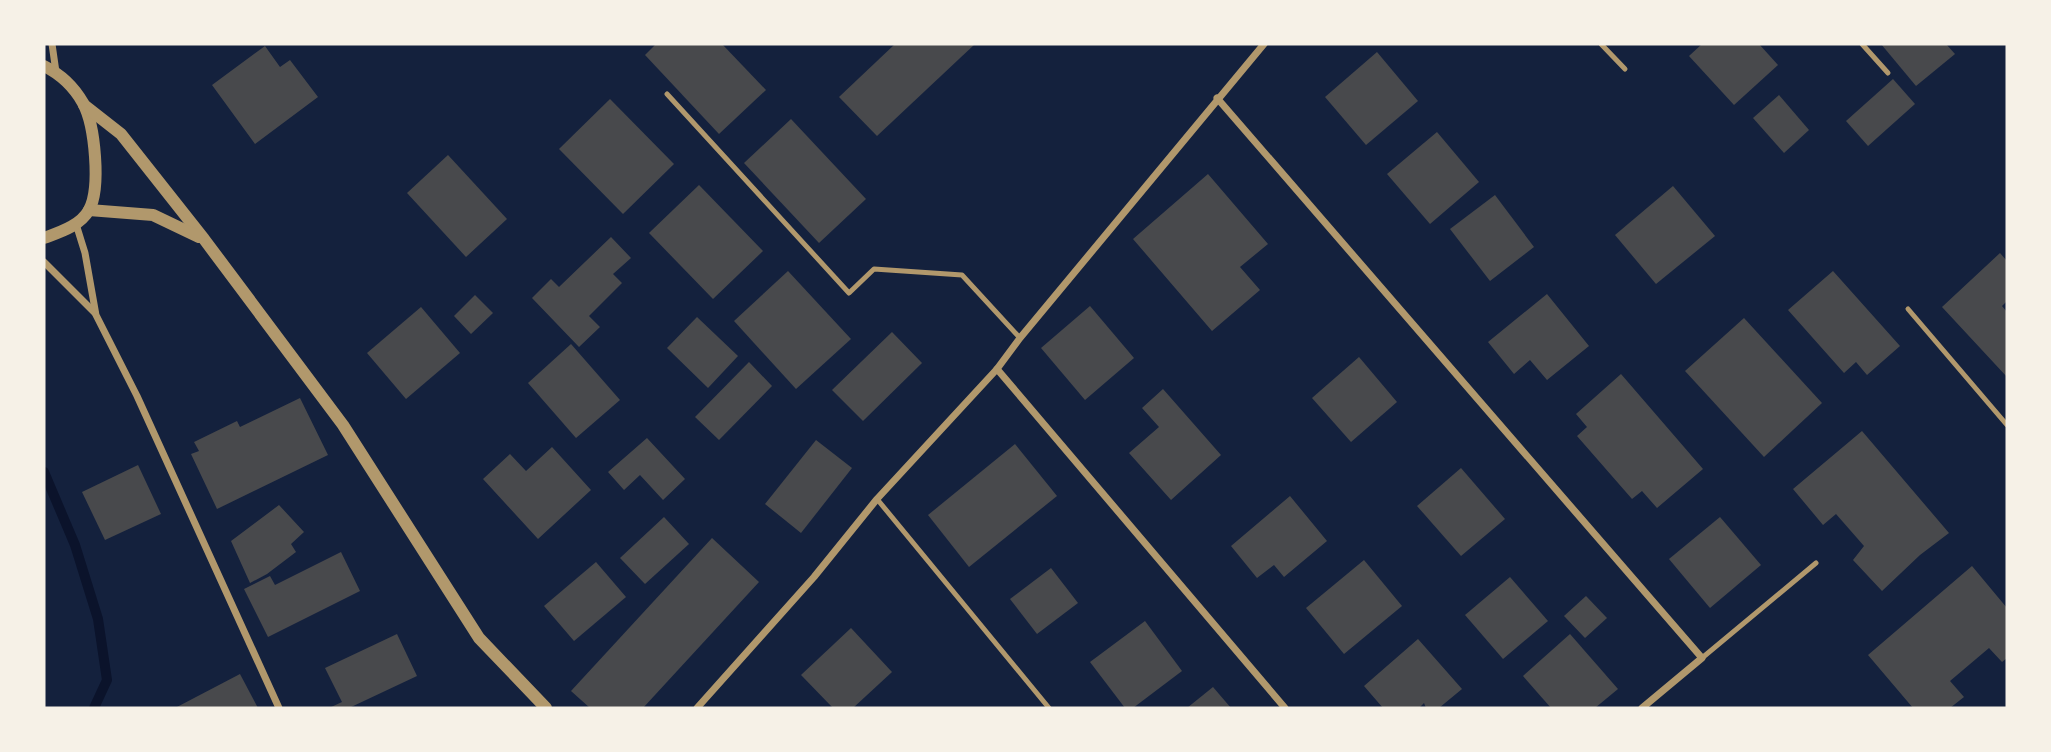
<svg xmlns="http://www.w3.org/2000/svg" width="2051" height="752" font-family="'Archivo Narrow',sans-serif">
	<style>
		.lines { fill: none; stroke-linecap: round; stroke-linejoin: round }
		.stream { stroke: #0b132b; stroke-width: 10 }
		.building { fill: #48494c }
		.service { stroke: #b1986c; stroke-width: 5 }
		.minor { stroke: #b1986c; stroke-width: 7 }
		.tertiary { stroke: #b1986c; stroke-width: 12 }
	</style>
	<rect width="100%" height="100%" fill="#14213d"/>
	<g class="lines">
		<polyline class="stream" points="44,472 75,545 98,619 107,680 94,708"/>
	</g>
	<g class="building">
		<polygon points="656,44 722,44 766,90 719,134 645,55"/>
		<polygon points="895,44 975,44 877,136 839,97"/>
		<polygon points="1702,44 1759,44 1778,65 1734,105 1689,56"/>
		<polygon points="1881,44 1946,44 1955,54 1916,86"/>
		<polygon points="265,46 280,67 290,60 318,97 255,144 212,85"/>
		<polygon points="1377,52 1418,101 1366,145 1325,97"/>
		<polygon points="1893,79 1915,104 1868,146 1846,121"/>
		<polygon points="1779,95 1809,130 1784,153 1753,118"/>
		<polygon points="610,99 674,164 623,214 559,149"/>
		<polygon points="791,119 866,199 819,243 744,163"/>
		<polygon points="1437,132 1479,182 1430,224 1387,174"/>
		<polygon points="448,155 507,219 466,257 407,193"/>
		<polygon points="1208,174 1268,244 1240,267 1260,290 1212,331 1133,239"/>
		<polygon points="699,185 763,251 713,299 649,233"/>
		<polygon points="1673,186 1715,236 1656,284 1615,235"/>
		<polygon points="1495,195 1534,247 1490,281 1450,229"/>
		<polygon points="611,237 631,258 613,274 622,283 589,316 600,327 579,347 532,298 551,279 559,287"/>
		<polygon points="2000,253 2007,261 2007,301 2002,306 2007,312 2007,377 1942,307"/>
		<polygon points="788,271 851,339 796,389 734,321"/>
		<polygon points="1833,271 1900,346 1867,375 1856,362 1844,373 1788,310"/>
		<polygon points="1547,294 1589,346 1547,380 1530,360 1514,374 1488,342"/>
		<polygon points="475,295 493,313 471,334 454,316"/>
		<polygon points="1090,306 1134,358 1085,400 1041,348"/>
		<polygon points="421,307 460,353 406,399 367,353"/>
		<polygon points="697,317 738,356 708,388 667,348"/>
		<polygon points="1744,318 1822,403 1764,457 1685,371"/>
		<polygon points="892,332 922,363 863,421 832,390"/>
		<polygon points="571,344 620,400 576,438 528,383"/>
		<polygon points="1359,357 1397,402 1351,442 1312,398"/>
		<polygon points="749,362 772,386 719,440 695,417"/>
		<polygon points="1621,374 1703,469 1657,508 1642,491 1632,499 1577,436 1587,427 1576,414"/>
		<polygon points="1163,389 1221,455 1171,500 1129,453 1159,427 1142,408"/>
		<polygon points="300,398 328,455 217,509 191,454 199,451 194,442 237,421 240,427"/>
		<polygon points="1862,431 1949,533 1920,555 1882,591 1853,560 1864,546 1836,514 1823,525 1793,489"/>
		<polygon points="647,438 685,479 663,500 640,475 624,490 608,472"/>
		<polygon points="816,440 852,468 801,533 765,504"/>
		<polygon points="1015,444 1057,496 969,567 928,515"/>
		<polygon points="552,447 591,490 538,539 483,479 510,454 526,471"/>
		<polygon points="138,465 161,514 105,540 82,492"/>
		<polygon points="1461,468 1505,519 1461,556 1417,506"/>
		<polygon points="1290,496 1327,541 1284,577 1274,565 1257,578 1231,546"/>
		<polygon points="279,505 304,532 291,544 296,552 267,574 250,583 231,541"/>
		<polygon points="664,517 689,544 645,584 620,558"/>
		<polygon points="1720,517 1761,565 1710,608 1669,559"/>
		<polygon points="712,538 759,582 643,708 590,708 571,691"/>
		<polygon points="341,552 360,591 268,637 244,589 270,576 275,585"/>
		<polygon points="1364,560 1402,606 1344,654 1306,608"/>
		<polygon points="596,562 626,597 574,641 544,606"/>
		<polygon points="1972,566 2007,608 2007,658 2002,662 1989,648 1950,681 1964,697 1950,708 1913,708 1868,655"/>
		<polygon points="1051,568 1078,603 1037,634 1010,599"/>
		<polygon points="1510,577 1548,621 1503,659 1465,615"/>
		<polygon points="1586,596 1607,618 1585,638 1564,616"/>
		<polygon points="1145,621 1182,671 1133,708 1125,708 1090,662"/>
		<polygon points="851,628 892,672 853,708 833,708 801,675"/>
		<polygon points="397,634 417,676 349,708 329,708 342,702 325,668"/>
		<polygon points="1570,634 1618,689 1595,708 1551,708 1523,676"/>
		<polygon points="1418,639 1462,689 1439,708 1426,708 1424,703 1419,708 1383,708 1364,686"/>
		<polygon points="240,674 258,708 175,708"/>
		<polygon points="1213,687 1231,708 1187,708"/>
	</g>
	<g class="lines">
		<g class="service">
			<polyline points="1601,44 1625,69"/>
			<polyline points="1862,44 1888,73"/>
			<polyline points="667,94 849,293 874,269 962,275 1020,338"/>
			<polyline points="1908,309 2007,425"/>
			<polyline points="877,499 1049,708"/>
			<polyline points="1702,658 1816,563"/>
		</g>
		<g class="minor">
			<polyline points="52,44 56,72"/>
			<polyline points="1217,98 1702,658 1642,708"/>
			<polyline points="76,224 85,253 96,315 137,396 279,708"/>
			<polyline points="44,262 95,313"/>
			<polyline points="997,369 1285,708"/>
			<polyline points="697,708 814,577 877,499 997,369 1020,338 1264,44"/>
		</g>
		<g class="tertiary">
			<path d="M44,66c16,8 30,21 39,37 12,22 18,85 6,107 -9,16 -29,22 -45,28"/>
			<polyline points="84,105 121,134 204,239 343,425 479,638 546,708"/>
			<polyline points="89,210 153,215 199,237"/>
		</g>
	</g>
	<rect width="2051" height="752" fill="none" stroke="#f6f1e7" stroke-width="91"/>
</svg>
